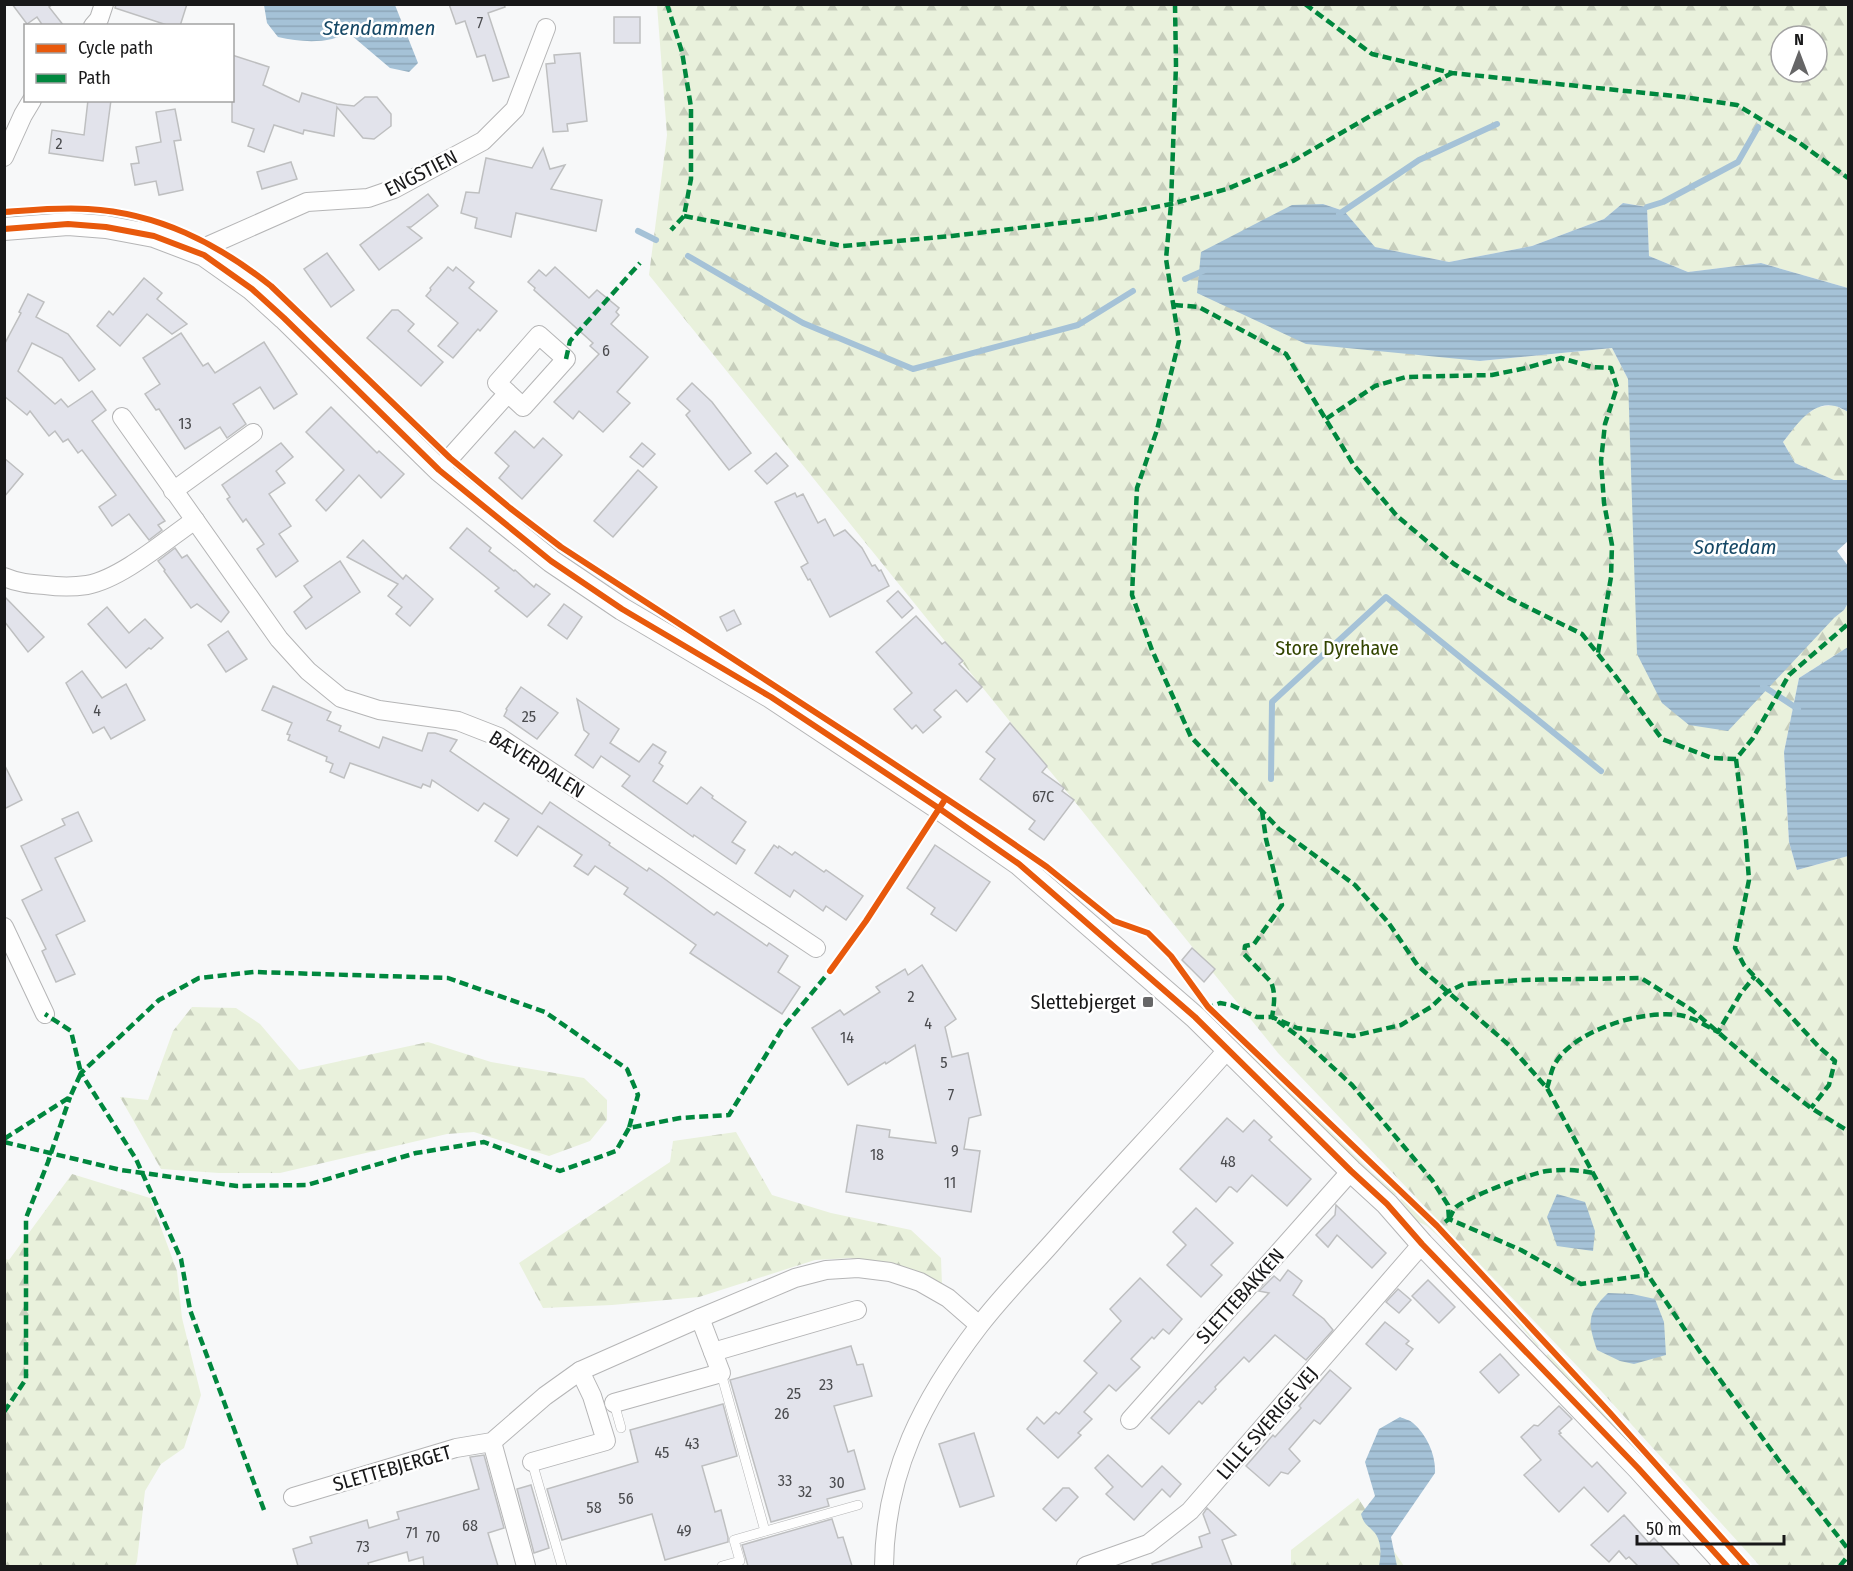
<svg xmlns="http://www.w3.org/2000/svg" width="1853" height="1571" font-family="'Fira Sans Condensed',sans-serif">
	<style>
		.green { fill: #e9f1dc }
		.forest { fill: url(#forest-firs); fill-rule: evenodd }
		.water { fill: url(#water-rules) }
		.lines { fill: none; stroke-linecap: round; stroke-linejoin: round }
		.stream { stroke: #a5c2d7; stroke-width: 6 }
		.building { fill: #e2e3eb; stroke: #bebfc0; stroke-width: 1.5 }
		.service-casing { stroke: #b5b5b6; stroke-width: 10 }
		.minor-casing { stroke: #b5b5b6; stroke-width: 20 }
		.tertiary-casing { stroke: #b5b5b6; stroke-width: 24 }
		.service { stroke: #fefefe; stroke-width: 9 }
		.minor { stroke: #fefefe; stroke-width: 18 }
		.tertiary { stroke: #fefefe; stroke-width: 22 }
		.quiet { stroke: #00873e; stroke-width: 4.5; stroke-dasharray: 9 4.5; stroke-linecap: butt }
		.cycleway-casing { stroke: #fff; stroke-width: 10 }
		.cycleway { stroke: #e8590c; stroke-width: 6 }
		.poi-dot { fill: #666667; stroke: #fff; stroke-width: 2 }
		.labels { text-anchor: middle; stroke-width: 5; stroke-linejoin: round; paint-order: stroke }
		.number-label { font-size: 16px; fill: #4a4b4e }
		.street-label { font-size: 20px; fill: #181819; stroke: #fff }
		.park-label { font-size: 20px; fill: #334500; stroke: #fff }
		.poi-label { font-size: 20px; fill: #181819; stroke: #fff; text-anchor: end }
		.water-label { font-size: 21px; font-style: italic; fill: #154765; stroke: #fff }
	</style>
	<defs>
		<pattern id="forest-firs" width="22" height="20" patternUnits="userSpaceOnUse" patternTransform="scale(1.5)"><rect width="22" height="20" fill="#e9f1dc"/><path d="M5 1l3.5 6h-7zM16 11l3.5 6h-7z" fill="#c7cebc"/></pattern>
		<pattern id="water-rules" width="6" height="5" patternUnits="userSpaceOnUse" patternTransform="scale(1.5)"><rect width="6" height="5" fill="#a5c2d7"/><path d="M0 2.5h6" fill="none" stroke="#8da6b8"/></pattern>
	</defs>
	<rect width="100%" height="100%" fill="#f7f8f9"/>
	<g class="green">
		<polygon points="1208,1009 1371,1172 1397,1194 1395,1195 1364,1169 1205,1011"/>
		<polygon points="1402,1198 1501,1300 1539,1346 1538,1347 1495,1295 1439,1237 1427,1226 1417,1221 1400,1200"/>
		<polygon points="1548,1354 1659,1472 1698,1516 1696,1517 1546,1356"/>
	</g>
	<g class="forest">
		<path d="M657,5h1191v283l-87,-25 -73,9 -39,-16 -2,-49 -24,-4 -19,16 -72,27 -83,16 -75,-15 -30,-36 -21,-7 157,157 132,-13 16,31 206,239 10,-8 4,-7v44l-49,31 -15,74 5,90 8,28 51,-14v710h-88l-158,-174 -324,-339 -629,-778 18,-140zM1781,36h36v36h-36z"/>
		<polygon points="1834,405 1848,412 1848,480 1847,481 1834,480 1795,463 1783,442 1802,417 1818,407"/>
		<polygon points="192,1007 236,1008 260,1024 299,1070 428,1042 491,1062 584,1078 607,1100 607,1120 590,1141 549,1156 474,1132 447,1134 280,1173 219,1173 161,1169 120,1097 148,1100 173,1031"/>
		<polygon points="736,1132 772,1195 831,1213 911,1230 941,1258 942,1285 850,1258 815,1260 699,1297 612,1305 543,1308 519,1263 670,1162 673,1141"/>
		<polygon points="72,1174 150,1198 177,1271 182,1318 201,1395 184,1448 161,1464 145,1491 137,1561 135,1566 5,1566 5,1259 9,1260"/>
		<polygon points="1358,1498 1404,1566 1291,1566 1291,1550"/>
	</g>
	<g class="water">
		<path d="M264,5h131l23,58 -9,9 -19,-4 -39,-33c-7,0 -12,2 -19,4 -18,4 -36,2 -54,-2l-11,-14z"/>
		<path d="M1623,203l24,4 2,49 39,16 73,-9 87,25v124c-4,-2 -8,-5 -13,-6 -23,-6 -40,21 -52,36l12,21 39,17h14v61l-11,10 11,15v37l-4,7 -10,8 -106,113 -39,-6 -27,-22 -25,-49 -9,-275 -16,-31 -132,13 -174,-17 -109,-51 4,-41 91,-47 31,-1 21,7 31,36 74,15 83,-16 72,-27z"/>
		<polygon points="1848,647 1848,856 1797,870 1789,842 1784,752 1799,678"/>
		<polygon points="1557,1194 1585,1202 1595,1231 1593,1251 1557,1246 1547,1217"/>
		<path d="M1608,1293l24,1 23,5 9,23 2,33 -32,9 -14,-3 -23,-11c-9,-27 -11,-36 11,-57z"/>
		<path d="M1400,1417c4,2 10,3 13,6 14,12 23,32 22,50l-44,64 6,29h-18c2,-11 3,-23 -4,-33 -7,-8 -11,-8 -14,-19l14,-18 -10,-34 14,-33z"/>
	</g>
	<g class="lines">
		<g class="stream">
			<polyline points="1647,207 1663,202 1738,162 1758,127"/>
			<polyline points="1339,214 1419,160 1497,124"/>
			<polyline points="638,231 656,240"/>
			<polyline points="688,256 803,323 913,369 1078,325 1133,291"/>
			<polyline points="1185,279 1205,270"/>
			<polyline points="1763,686 1798,709"/>
			<polyline points="1271,779 1272,702 1386,597 1601,771"/>
		</g>
	</g>
	<g class="building">
		<polygon points="12,4 53,4 49,7 64,26 43,26 37,17 27,24"/>
		<polygon points="116,4 187,4 180,26 170,26 115,8"/>
		<polygon points="449,4 504,4 505,7 488,13 509,77 493,81 485,55 477,57 465,21 456,24"/>
		<rect x="614" y="17" width="26" height="26"/>
		<polygon points="580,53 587,121 567,124 568,131 553,132 546,64 555,63 554,55"/>
		<polygon points="232,55 269,67 263,85 299,102 302,93 337,104 354,106 365,97 377,97 391,114 391,126 374,139 363,138 337,107 334,136 304,130 303,134 274,125 264,152 248,146 254,129 232,122"/>
		<polygon points="88,100 111,100 103,161 49,153 52,130 84,135"/>
		<polygon points="175,109 181,140 174,141 183,190 159,195 156,181 135,185 131,164 139,163 136,147 161,142 156,112"/>
		<polygon points="543,148 550,169 565,165 551,189 602,200 596,231 516,213 511,237 475,228 477,218 461,213 466,192 479,193 486,158 532,168"/>
		<polygon points="291,162 297,179 262,189 257,172"/>
		<polygon points="428,194 438,206 411,227 408,227 422,238 379,270 360,245"/>
		<polygon points="327,253 354,290 331,307 304,269"/>
		<polygon points="448,267 453,271 456,267 474,282 469,288 497,311 480,331 478,329 453,358 438,346 458,323 426,296 431,290 430,288"/>
		<polygon points="555,267 589,298 597,290 619,308 616,312 619,315 611,324 648,357 617,392 630,403 603,432 579,411 573,419 554,402 599,354 590,346 593,343 534,290 535,288 528,282 539,270 546,276"/>
		<polygon points="144,278 162,293 157,299 187,324 172,334 147,314 120,346 97,326 109,311 113,315"/>
		<polygon points="28,294 44,302 36,317 68,334 95,369 79,381 62,358 32,343 18,371 55,404 61,399 68,407 92,391 106,410 92,421 165,521 158,525 162,530 149,540 129,514 112,526 99,507 116,495 82,450 78,453 68,439 63,442 55,431 49,436 30,411 27,415 4,396 4,345 21,313 19,312"/>
		<polygon points="392,310 398,310 414,324 408,331 443,362 421,386 367,338"/>
		<polygon points="181,333 203,366 208,363 215,373 264,342 297,394 274,409 260,387 233,404 246,424 227,438 220,427 185,449 159,409 156,410 145,394 160,384 143,358"/>
		<polygon points="692,383 712,402 751,453 729,470 686,415 690,411 677,399"/>
		<polygon points="331,407 377,453 379,451 404,474 381,498 359,475 326,511 316,500 344,470 306,432"/>
		<polygon points="515,431 534,448 543,438 562,455 522,499 499,478 509,466 495,453"/>
		<polygon points="281,443 293,457 276,471 285,483 269,494 291,526 279,534 298,561 276,577 257,549 264,544 246,519 243,522 227,499 230,497 222,485"/>
		<polygon points="642,443 655,454 643,467 630,457"/>
		<polygon points="776,453 788,466 767,484 755,471"/>
		<polygon points="4,458 23,474 4,497"/>
		<polygon points="638,470 657,487 613,537 594,521"/>
		<polygon points="795,493 797,497 803,494 818,523 825,519 834,536 845,530 862,548 872,566 875,565 879,571 881,570 889,586 830,617 810,579 808,580 801,567 808,563 775,502"/>
		<polygon points="467,528 491,548 489,551 514,571 515,570 534,587 536,584 550,594 527,617 495,591 499,588 450,548"/>
		<polygon points="363,540 403,579 406,575 433,599 410,626 396,614 402,607 388,596 398,584 347,557"/>
		<polygon points="175,548 182,558 187,555 229,612 221,622 197,604 191,608 164,571 165,570 158,561"/>
		<polygon points="340,561 360,592 306,629 294,612 312,597 304,586"/>
		<polygon points="898,591 913,608 902,618 887,601"/>
		<polygon points="4,596 44,637 28,652 4,621"/>
		<polygon points="564,604 582,617 567,639 548,625"/>
		<polygon points="107,607 129,633 145,619 163,638 151,649 149,648 126,668 88,624"/>
		<polygon points="734,610 741,624 727,631 720,617"/>
		<polygon points="916,616 942,644 945,642 963,661 959,664 982,687 967,702 956,690 934,710 941,717 923,733 916,725 912,729 894,709 912,693 876,652"/>
		<polygon points="228,631 247,659 226,672 208,645"/>
		<polygon points="82,671 102,698 126,684 145,720 111,739 104,727 93,733 66,683"/>
		<polygon points="273,686 331,712 327,720 341,726 339,731 379,748 383,737 422,751 428,733 435,733 457,740 450,751 542,814 550,802 610,843 609,845 647,871 649,868 662,877 714,915 717,912 767,946 769,943 788,956 778,972 800,987 782,1014 690,953 696,945 624,894 628,888 595,866 588,875 574,866 582,855 538,826 517,856 495,841 509,819 484,803 478,811 432,780 430,787 423,784 421,788 350,763 344,778 330,772 333,764 326,761 327,757 288,740 290,735 287,734 292,723 262,710"/>
		<polygon points="521,687 558,713 537,739 504,716 507,710 506,709"/>
		<polygon points="577,699 619,729 610,743 639,762 653,744 666,752 659,763 663,766 653,781 687,804 701,787 713,796 712,798 746,822 732,842 745,850 736,864 694,835 693,837 622,786 630,776 601,756 593,768 575,755 589,734 584,730"/>
		<polygon points="1010,723 1047,766 1042,772 1064,788 1062,791 1074,800 1044,840 1029,829 1035,821 980,779 995,759 986,752"/>
		<polygon points="4,764 22,800 4,809"/>
		<polygon points="78,812 92,841 55,858 85,921 56,935 75,974 56,982 42,951 46,949 22,900 42,890 21,846 65,825 62,819"/>
		<polygon points="774,845 778,848 779,846 792,855 795,852 824,872 826,870 863,896 846,920 826,906 823,911 794,890 790,897 755,873"/>
		<polygon points="935,845 990,882 956,931 931,914 935,908 907,888"/>
		<polygon points="1192,948 1215,969 1204,982 1182,960"/>
		<polygon points="922,965 956,1019 945,1027 952,1057 968,1053 981,1115 969,1118 964,1149 980,1151 971,1212 846,1192 857,1125 890,1130 889,1137 936,1143 915,1045 886,1064 885,1062 848,1085 812,1028 840,1010 844,1015 880,992 876,987 905,969 908,975"/>
		<polygon points="1227,1118 1243,1132 1254,1120 1272,1137 1269,1140 1311,1179 1287,1206 1252,1175 1237,1192 1231,1187 1229,1187 1216,1202 1180,1169"/>
		<polygon points="1336,1205 1386,1253 1372,1268 1337,1235 1328,1247 1316,1235 1335,1215"/>
		<polygon points="1196,1208 1233,1243 1211,1265 1222,1275 1201,1297 1167,1265 1186,1245 1173,1232"/>
		<polygon points="1288,1270 1302,1281 1293,1295 1324,1319 1333,1330 1306,1360 1275,1335 1249,1362 1244,1357 1215,1387 1216,1389 1202,1404 1199,1401 1169,1434 1151,1418 1269,1293 1259,1291 1274,1276 1280,1281"/>
		<polygon points="1140,1278 1182,1319 1169,1334 1163,1329 1154,1339 1152,1337 1131,1359 1140,1367 1116,1391 1109,1385 1084,1412 1092,1419 1078,1433 1081,1435 1058,1458 1027,1429 1037,1417 1044,1424 1056,1412 1059,1414 1097,1373 1084,1361 1121,1321 1110,1309"/>
		<polygon points="1428,1280 1455,1307 1439,1323 1412,1296"/>
		<polygon points="1398,1289 1411,1300 1399,1313 1386,1302"/>
		<polygon points="1385,1322 1409,1341 1406,1344 1413,1349 1396,1370 1366,1344"/>
		<polygon points="851,1346 857,1365 863,1364 872,1396 834,1406 848,1452 854,1450 865,1489 827,1499 829,1506 771,1522 730,1380"/>
		<polygon points="1500,1354 1519,1375 1499,1393 1480,1372"/>
		<polygon points="1330,1370 1351,1388 1320,1424 1314,1420 1289,1449 1300,1461 1288,1474 1281,1472 1269,1486 1246,1466 1273,1435 1275,1437 1301,1408 1299,1406"/>
		<polygon points="723,1404 737,1456 702,1466 715,1512 721,1510 728,1537 728,1542 665,1560 652,1514 562,1540 547,1489 638,1462 630,1430"/>
		<polygon points="1559,1406 1572,1419 1559,1431 1561,1433 1559,1434 1592,1467 1597,1462 1626,1493 1608,1512 1584,1487 1559,1512 1524,1475 1541,1460 1521,1437 1534,1425 1538,1426"/>
		<polygon points="974,1433 994,1496 960,1507 939,1444"/>
		<polygon points="484,1455 504,1528 488,1533 498,1566 424,1566 423,1557 409,1561 407,1552 368,1563 369,1566 298,1566 293,1549 312,1543 310,1537 367,1520 369,1528 399,1519 397,1512 479,1489 470,1457"/>
		<polygon points="1108,1455 1142,1487 1162,1466 1181,1484 1170,1497 1162,1489 1134,1520 1106,1494 1113,1487 1095,1468"/>
		<polygon points="531,1485 549,1548 534,1553 517,1489"/>
		<polygon points="1063,1488 1069,1488 1078,1497 1056,1521 1043,1509"/>
		<polygon points="1207,1508 1236,1535 1222,1540 1232,1566 1153,1566 1152,1564 1202,1547 1199,1537 1210,1533 1203,1514"/>
		<polygon points="1624,1515 1649,1543 1654,1538 1680,1566 1638,1566 1629,1557 1626,1559 1619,1551 1609,1562 1591,1545"/>
		<polygon points="832,1519 838,1538 843,1537 852,1566 748,1566 742,1545"/>
	</g>
	<g class="lines">
		<defs>
			<g id="service">
				<polyline points="721,1373 765,1531"/>
				<polyline points="614,1403 621,1428"/>
				<polyline points="532,1462 562,1566"/>
				<polyline points="722,1566 740,1561 734,1540 858,1505"/>
			</g>
			<g id="minor">
				<polyline points="93,26 99,19 104,4"/>
				<polyline points="4,157 23,115 32,100"/>
				<polyline points="204,255 210,245 307,202 368,198 394,189 483,141 515,109 546,28"/>
				<polyline points="122,417 279,639 308,671 341,698 379,710 458,721 499,737 816,948"/>
				<polyline points="439,470 508,393 497,383 539,335 566,359 523,407 508,393"/>
				<polyline points="173,491 253,433"/>
				<path d="M4,577c14,6 26,7 41,8 14,2 29,2 42,0 34,-6 79,-45 108,-65"/>
				<polyline points="4,927 45,1014"/>
				<polyline points="713,1352 857,1310"/>
				<polyline points="614,1403 721,1373 700,1318"/>
				<polyline points="1130,1420 1351,1171"/>
				<polyline points="492,1442 526,1566"/>
				<polyline points="532,1462 606,1441 592,1396 580,1371"/>
				<polyline points="293,1497 456,1448 492,1442 545,1396 580,1371 700,1318 795,1278 826,1270 858,1268 890,1272 920,1282 948,1298 979,1325"/>
				<path d="M884,1566c1,-94 39,-167 95,-240 22,-29 48,-55 72,-82 58,-66 119,-129 177,-195"/>
				<polyline points="1086,1566 1148,1544 1190,1511 1422,1244"/>
			</g>
			<polyline id="tertiary" points="4,229 68,224 106,227 154,236 204,255 252,289 284,318 439,470 551,561 622,609 771,697 940,809 1019,864 1195,1017 1351,1171 1387,1204 1422,1244 1638,1468 1727,1566"/>
		</defs>
		<use href="#service" class="service-casing"/>
		<use href="#minor" class="minor-casing"/>
		<use href="#tertiary" class="tertiary-casing"/>
		<use href="#service" class="service"/>
		<use href="#minor" class="minor"/>
		<use href="#tertiary" class="tertiary"/>
		<g class="quiet">
			<polyline points="667,4 682,52 691,107 691,179 684,216 671,230"/>
			<polyline points="1175,4 1176,65 1171,204 1166,259 1179,341 1157,430 1137,488 1132,595 1152,650 1191,737 1279,829 1355,885 1388,922 1418,966 1509,1045 1547,1088 1648,1275 1700,1352 1780,1462 1848,1549"/>
			<polyline points="1305,4 1372,54 1452,73 1684,97 1737,105 1797,141 1848,178"/>
			<polyline points="684,216 843,246 952,236 1094,219 1171,204 1227,189 1293,161 1372,115 1452,73"/>
			<polyline points="1174,305 1199,307 1286,354 1353,464 1397,516 1454,564 1509,598 1582,634 1617,678 1662,739 1712,758 1736,759 1753,738 1789,675 1848,624"/>
			<polyline points="566,359 570,341 640,263"/>
			<polyline points="1326,419 1375,386 1406,377 1492,375 1526,368 1561,358 1592,367 1611,368 1617,387 1605,424 1601,461 1604,503 1612,545 1611,577 1598,653"/>
			<polyline points="1736,759 1746,840 1749,880 1735,948 1744,965 1818,1046 1835,1061 1829,1085 1811,1108"/>
			<path d="M1262,811l4,28 16,66 -28,39 -9,2 -1,8 27,28c5,12 3,23 1,35l30,22 50,46 80,95 16,25 1,14"/>
			<polyline points="1205,1009 1220,1003 1231,1005 1257,1017 1272,1017 1297,1028 1353,1036 1401,1025 1431,1007 1447,992 1464,984 1521,980 1641,978 1692,1010 1767,1074 1811,1108 1848,1131"/>
			<path d="M1547,1088c3,-8 4,-19 9,-26 20,-33 91,-54 128,-46 12,3 24,11 34,16l23,-39 14,-17"/>
			<polyline points="4,1139 70,1097 81,1073 71,1031 45,1014"/>
			<polyline points="4,1142 121,1170 237,1186 307,1185 416,1153 484,1142 560,1171 616,1151 629,1128"/>
			<path d="M1449,1219c2,-3 4,-9 7,-12 12,-10 75,-34 91,-36 15,-2 32,-1 46,2"/>
			<polyline points="1445,1222 1449,1219 1521,1250 1581,1284 1648,1275"/>
			<polyline points="4,1412 26,1379 26,1218 48,1162 70,1097"/>
			<polyline points="264,1510 190,1310 181,1259 136,1159 81,1073 159,1000 199,978 254,972 448,978 545,1012 627,1069 638,1095 629,1128 680,1118 729,1115 782,1029 830,971"/>
			<polyline points="1840,1566 1848,1556"/>
		</g>
		<defs>
			<g id="cycleway">
				<path d="M4,212c28,-2 56,-5 84,-3 70,4 129,34 183,77l179,172 60,50 51,39 297,193 137,91 52,36 67,54 34,12 23,23 37,51 229,219 173,187 137,153"/>
				<polyline points="4,229 68,224 106,227 154,236 204,255 252,289 284,318 439,470 551,561 622,609 771,697 940,809 1019,864 1195,1017 1351,1171 1387,1204 1422,1244 1638,1468 1727,1566"/>
				<polyline points="830,971 866,921 944,801"/>
			</g>
		</defs>
		<use href="#cycleway" class="cycleway-casing"/>
		<use href="#cycleway" class="cycleway"/>
	</g>
	<rect class="poi-dot" x="1142" y="996" width="12" height="12" rx="3"/>
	<g class="labels">
		<g class="number-label">
			<text x="480" y="28">7</text>
			<text x="59" y="149">2</text>
			<text x="606" y="356">6</text>
			<text x="185" y="429">13</text>
			<text x="97" y="716">4</text>
			<text x="529" y="722">25</text>
			<text x="1043" y="802">67C</text>
			<text x="911" y="1002">2</text>
			<text x="928" y="1029">4</text>
			<text x="847" y="1043">14</text>
			<text x="944" y="1068">5</text>
			<text x="951" y="1100">7</text>
			<text x="955" y="1156">9</text>
			<text x="877" y="1160">18</text>
			<text x="1228" y="1167">48</text>
			<text x="950" y="1188">11</text>
			<text x="826" y="1390">23</text>
			<text x="794" y="1399">25</text>
			<text x="782" y="1419">26</text>
			<text x="692" y="1449">43</text>
			<text x="662" y="1458">45</text>
			<text x="785" y="1486">33</text>
			<text x="837" y="1488">30</text>
			<text x="805" y="1497">32</text>
			<text x="626" y="1504">56</text>
			<text x="594" y="1513">58</text>
			<text x="470" y="1531">68</text>
			<text x="684" y="1536">49</text>
			<text x="412" y="1538">71</text>
			<text x="433" y="1542">70</text>
			<text x="363" y="1552">73</text>
		</g>
		<g class="street-label">
			<text transform="translate(421 173) rotate(-27)" y="7">ENGSTIEN</text>
			<text transform="translate(537 764) rotate(32)" y="7">BÆVERDALEN</text>
			<text transform="translate(1240 1296) rotate(-48)" y="7">SLETTEBAKKEN</text>
			<text transform="translate(1267 1423) rotate(-49)" y="7">LILLE SVERIGE VEJ</text>
			<text transform="translate(392 1468) rotate(-16)" y="7">SLETTEBJERGET</text>
		</g>
		<g class="park-label">
			<text x="1337" y="655">Store Dyrehave</text>
		</g>
		<g class="poi-label">
			<text x="1136" y="1009">Slettebjerget</text>
		</g>
		<g class="water-label">
			<text x="379" y="35">Stendammen</text>
			<text x="1735" y="554">Sortedam</text>
		</g>
	</g>
	<rect width="1853" height="1571" fill="none" stroke="#181819" stroke-width="12"/>
	<rect x="24" y="24" width="210" height="78" fill="#ffffff" stroke="#a3a3a3" stroke-width="1.5"/>
	<rect x="36" y="44" width="30" height="9" fill="#e8590c" stroke="#a3a3a3" stroke-width="1.5"/>
	<text x="78" y="54" font-size="18" fill="#181819">Cycle path</text>
	<rect x="36" y="74" width="30" height="9" fill="#00873e" stroke="#a3a3a3" stroke-width="1.5"/>
	<text x="78" y="84" font-size="18" fill="#181819">Path</text>
	<g transform="translate(1799 54)"><circle r="28" fill="#ffffff" stroke="#a3a3a3" stroke-width="1.5"/>
	<path d="M0-4.5L10 22L0 15L-10 22Z" fill="#666667"/>
	<text y="-9" font-size="16" font-weight="bold" text-anchor="middle" fill="#181819">N</text>
	</g>
	<path d="M1637 1535v9h147v-9" fill="none" stroke="#181819" stroke-width="3"/>
	<text x="1646" y="1535" font-size="18" fill="#181819" stroke="#ffffff" stroke-width="4.5" paint-order="stroke">50 m</text>
</svg>
